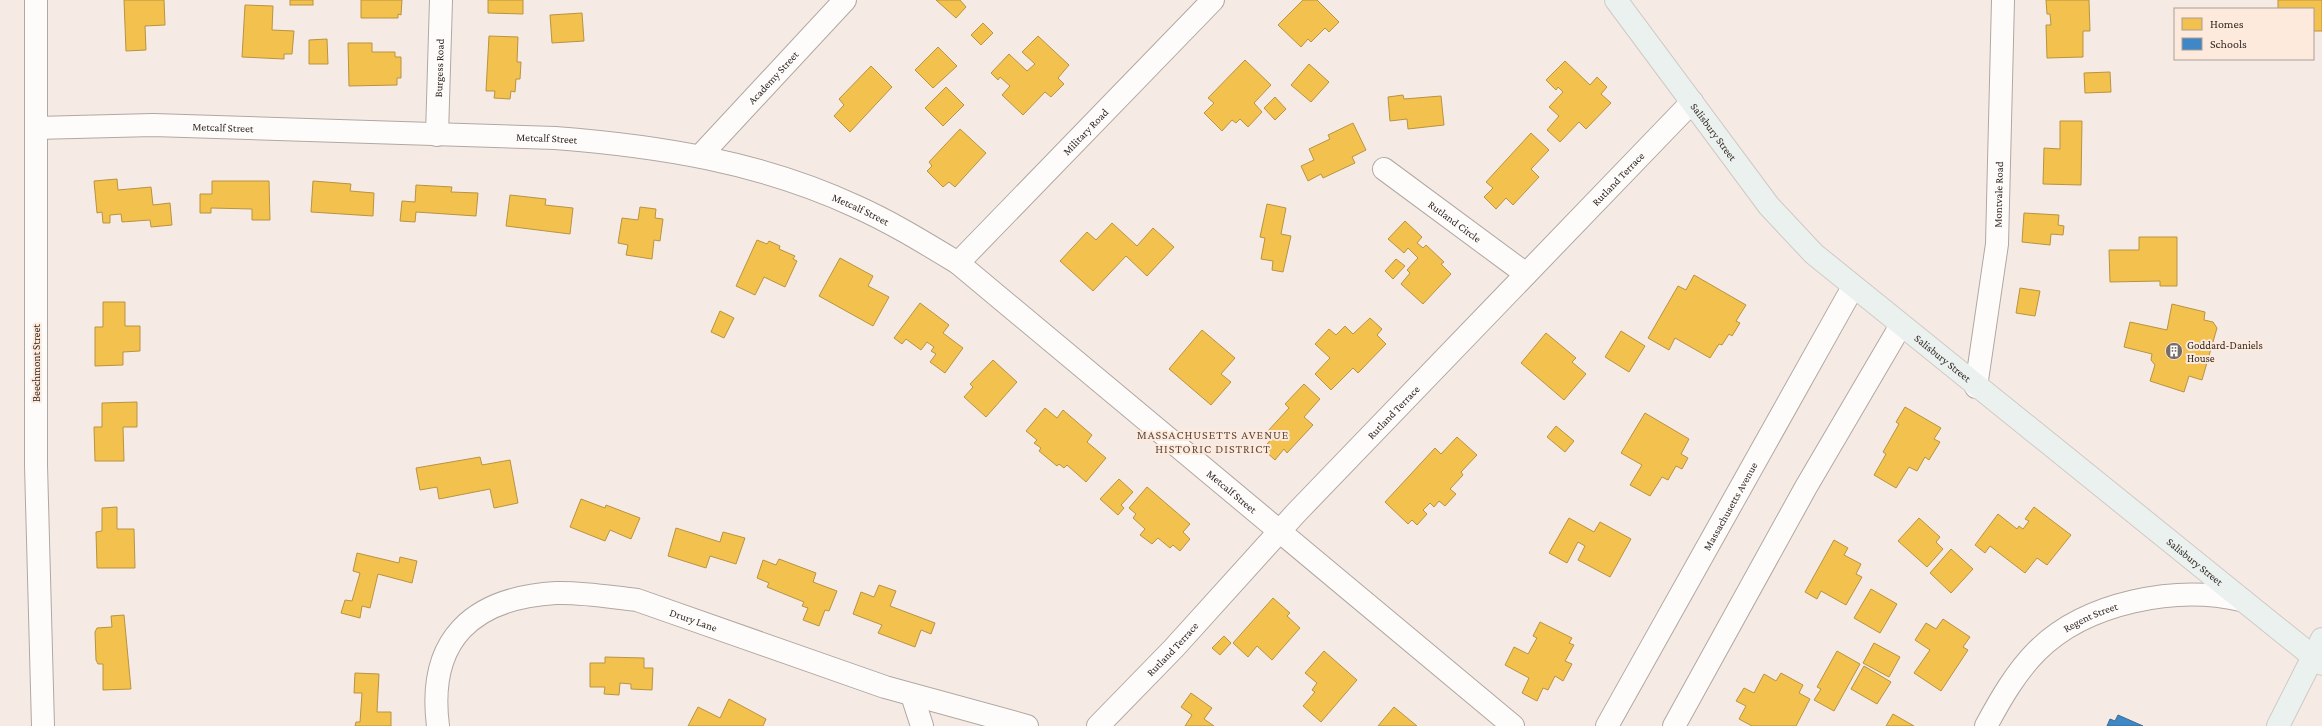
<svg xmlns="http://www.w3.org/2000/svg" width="2322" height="726" font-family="'Crimson Pro',serif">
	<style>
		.homes { fill: #f2c14e; stroke: #b89341 }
		.schools { fill: #3f88c5; stroke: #3b6c94 }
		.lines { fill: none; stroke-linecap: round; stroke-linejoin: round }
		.minor-casing { stroke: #b1a7a1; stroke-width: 24 }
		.major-casing { stroke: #cfc9c5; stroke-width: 24 }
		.minor { stroke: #fefcfb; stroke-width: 22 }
		.major { stroke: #ebf1ef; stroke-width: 22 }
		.labels { text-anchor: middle; stroke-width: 4; stroke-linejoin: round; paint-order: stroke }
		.street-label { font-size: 11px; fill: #312923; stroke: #fdeadd }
		.poi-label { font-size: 11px; fill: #312923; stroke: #fdeadd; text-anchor: start }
		.neighbourhood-label { font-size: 12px; letter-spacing: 1px; fill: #5d4a3d; stroke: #fdeadd }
	</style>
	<rect width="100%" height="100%" fill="#f6ebe4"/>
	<g class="homes">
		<polygon points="124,0 164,0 165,25 145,26 146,50 126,51"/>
		<rect x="290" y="0" width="23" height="5"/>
		<polygon points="361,0 402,0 401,15 398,14 398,18 361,18"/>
		<polygon points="488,0 523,0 523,14 488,13"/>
		<polygon points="936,0 960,0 966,7 956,18"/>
		<polygon points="1303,0 1317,0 1339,22 1329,32 1325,28 1311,42 1308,39 1301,47 1278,25"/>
		<polygon points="2046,0 2089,0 2090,31 2083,31 2083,57 2047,58 2046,25 2051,25 2050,14 2047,14"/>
		<polygon points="2278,0 2322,0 2322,31 2313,31 2313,9 2278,9"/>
		<polygon points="245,5 273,6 272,30 294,31 292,54 284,54 284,59 242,57"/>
		<polygon points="582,13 584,41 552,43 550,15"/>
		<polygon points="983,23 993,33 981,45 971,35"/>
		<polygon points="489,36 518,37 517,62 521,62 520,79 516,79 515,92 511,91 510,99 494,98 495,91 486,91"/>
		<polygon points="1038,36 1069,65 1058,78 1064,84 1051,97 1045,92 1023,115 1002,95 1010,86 1000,77 998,80 991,73 1009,54 1027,71 1035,64 1022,52"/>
		<polygon points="327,39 328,64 309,64 309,40"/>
		<polygon points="348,43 372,43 372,52 395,52 395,57 401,57 401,78 397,78 397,85 349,86"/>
		<polygon points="938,47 957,66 933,88 915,70"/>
		<polygon points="1245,60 1271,85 1254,103 1262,112 1248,127 1240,119 1236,123 1232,120 1222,131 1204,113 1214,103 1208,98"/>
		<polygon points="1565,61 1590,85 1597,77 1607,87 1601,94 1611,103 1586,129 1579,122 1560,142 1547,130 1559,116 1549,107 1563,92 1558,87 1556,90 1546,80"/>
		<polygon points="1309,64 1329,82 1311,102 1291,85"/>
		<polygon points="871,66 892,87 850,132 834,116 844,105 839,99"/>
		<polygon points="2110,72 2111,92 2085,93 2084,73"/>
		<polygon points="946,87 964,105 943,126 925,108"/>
		<polygon points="1403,95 1404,99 1441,96 1444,125 1408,129 1407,119 1390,121 1388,97"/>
		<polygon points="1275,97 1286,109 1275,120 1264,108"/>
		<polygon points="2060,121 2082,121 2081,185 2043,184 2044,148 2060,149"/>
		<polygon points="1353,123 1366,150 1352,157 1355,163 1323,178 1321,174 1308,181 1301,166 1314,160 1309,149 1330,139 1328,135"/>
		<polygon points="960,129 986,153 955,187 949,182 943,187 927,171 932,166 929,162"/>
		<polygon points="1531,133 1549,150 1531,169 1539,177 1513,205 1506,198 1496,209 1484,197 1493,188 1486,182"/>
		<polygon points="117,179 118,190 151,187 153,205 170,203 172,225 151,227 150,220 122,222 121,214 110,215 110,223 103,223 102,212 97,213 94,181"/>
		<polygon points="212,181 269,181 270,220 252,220 252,209 211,208 211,213 200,213 200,194 212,194"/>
		<polygon points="313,181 351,184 350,191 374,193 373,216 311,212"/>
		<polygon points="416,185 452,187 451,192 478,193 476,216 416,212 415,222 400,221 402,201 415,202"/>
		<polygon points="510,195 546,199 545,205 573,208 570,234 506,226"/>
		<polygon points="1267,204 1286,208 1281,234 1291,236 1283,272 1272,270 1273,261 1261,259 1265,238 1260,237"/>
		<polygon points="640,207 656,209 655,218 663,219 660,241 654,240 652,259 626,255 628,245 618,243 622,218 638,220"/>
		<polygon points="2024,213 2059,215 2058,225 2064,226 2063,235 2051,234 2050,245 2022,242"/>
		<polygon points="1405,221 1422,237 1417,243 1423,248 1426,245 1444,262 1441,264 1451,274 1423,304 1401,284 1410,273 1407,270 1418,258 1408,248 1404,253 1388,239"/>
		<polygon points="1112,223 1137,246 1153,228 1174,247 1147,276 1126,256 1093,291 1060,261 1087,232 1096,240"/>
		<polygon points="2139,237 2177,237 2177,286 2160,286 2160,281 2110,282 2109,250 2139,250"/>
		<polygon points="757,240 767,244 769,241 780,246 779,249 795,256 793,259 797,261 785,287 764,277 755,295 736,286"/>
		<polygon points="840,258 873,276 868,286 889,297 873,326 819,296"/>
		<polygon points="1396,259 1405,266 1393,279 1385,271"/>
		<polygon points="1694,275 1746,305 1736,321 1740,323 1732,336 1729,334 1722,345 1719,344 1710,358 1675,338 1669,350 1648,338 1678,286 1686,290"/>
		<polygon points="2020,288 2040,291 2035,316 2016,313"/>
		<polygon points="103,302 125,302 125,326 140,326 140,351 123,352 123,365 95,366 95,327 103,327"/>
		<polygon points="920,303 949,325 943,333 963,348 945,373 930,362 936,354 931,351 934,347 927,342 921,350 906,339 902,344 894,338"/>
		<polygon points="2172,304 2205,312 2204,320 2213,322 2217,328 2202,380 2189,376 2184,392 2150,381 2155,365 2151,360 2152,354 2124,347 2130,322 2167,330"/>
		<polygon points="720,311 734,318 724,338 711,332"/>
		<polygon points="1370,318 1382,329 1377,335 1386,344 1358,373 1353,368 1331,390 1315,374 1330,358 1315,344 1329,329 1336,335 1345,326 1353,334"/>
		<polygon points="1202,330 1235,358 1221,374 1231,382 1211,405 1169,369"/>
		<polygon points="1621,331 1645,346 1629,372 1605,357"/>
		<polygon points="1546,333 1576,358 1572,362 1586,374 1564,400 1521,363"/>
		<polygon points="993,360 1017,382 986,417 964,397 973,387 970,384"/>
		<polygon points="1304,384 1320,399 1304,417 1313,425 1287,453 1284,449 1275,460 1263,449 1273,437 1267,432 1289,408 1285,404"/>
		<polygon points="137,402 137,427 123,427 124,461 95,461 94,427 102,427 102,403"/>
		<polygon points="1905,407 1941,428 1934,439 1940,442 1929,460 1925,457 1917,471 1909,467 1896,488 1874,475 1886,454 1883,452 1899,424 1896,422"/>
		<polygon points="1045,408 1057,418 1063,410 1092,435 1087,442 1106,458 1086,482 1067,465 1064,468 1059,464 1057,466 1039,451 1041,448 1034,443 1037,440 1026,431"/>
		<polygon points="1645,413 1689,439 1681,454 1688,458 1682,469 1676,466 1668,480 1662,477 1650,496 1630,485 1642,465 1621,453"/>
		<polygon points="1556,426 1574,441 1565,452 1547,437"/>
		<polygon points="1457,437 1477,455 1461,472 1463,475 1450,489 1456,494 1445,506 1439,501 1434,507 1430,503 1423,510 1427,514 1417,525 1412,520 1408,524 1385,502 1435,448 1441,454"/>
		<polygon points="480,457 482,465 510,460 518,503 494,508 490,489 439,499 437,487 420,490 416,468"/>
		<polygon points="1119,479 1133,492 1121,505 1124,508 1118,515 1100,499"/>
		<polygon points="1147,487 1190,524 1183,532 1190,539 1180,551 1173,545 1170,548 1158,538 1152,544 1140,535 1145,529 1133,518 1136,514 1129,508"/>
		<polygon points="581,499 605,508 606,505 640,518 631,539 610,530 605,541 570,527"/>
		<polygon points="117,507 117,529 134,529 135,568 97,568 96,532 102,531 102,508"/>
		<polygon points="2034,507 2071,535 2047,565 2037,558 2025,573 1990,546 1985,553 1975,545 1998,514 2017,529 2019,526 2023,529 2029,521 2025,519"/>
		<polygon points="1569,518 1594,532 1600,522 1631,539 1610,577 1578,560 1585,546 1578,542 1567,563 1549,553"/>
		<polygon points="1919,518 1940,537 1936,542 1943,549 1927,567 1898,541"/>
		<polygon points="676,528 720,542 723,532 745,538 736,564 710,556 706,568 668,556"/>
		<polygon points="1834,540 1848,548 1844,555 1861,564 1856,574 1862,577 1846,605 1821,591 1817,599 1805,592"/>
		<polygon points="1951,549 1973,569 1951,593 1930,573"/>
		<polygon points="357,553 399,563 400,557 417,561 412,583 378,574 370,608 362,606 360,618 341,613 345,600 352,601 360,573 353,571"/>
		<polygon points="779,559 816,573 813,582 837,591 829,611 825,610 819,626 803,620 808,608 802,606 804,602 767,587 769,583 757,578 763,560 776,565"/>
		<polygon points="879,585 896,591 890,606 935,623 931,634 921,630 915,647 878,633 882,625 853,614 861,592 874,597"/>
		<polygon points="1871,589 1897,604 1880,633 1854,618"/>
		<polygon points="1273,598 1290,613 1287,616 1300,628 1272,660 1257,646 1248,657 1233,643"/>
		<polygon points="124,615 131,689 103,690 103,664 98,664 96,660 95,632 97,628 112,627 111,616"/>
		<polygon points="1943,619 1970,637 1963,647 1968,650 1941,691 1914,673 1930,650 1915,640 1926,623 1936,629"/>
		<polygon points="1540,622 1572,638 1569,643 1574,645 1565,661 1572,664 1563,681 1555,676 1548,690 1543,688 1537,701 1522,693 1529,678 1505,665 1514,647 1528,654 1537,638 1533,636"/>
		<polygon points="1224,636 1231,643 1220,655 1212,648"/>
		<polygon points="1874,643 1900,657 1889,677 1863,663"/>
		<polygon points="1324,651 1357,680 1321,722 1303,706 1315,692 1312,690 1317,683 1305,673"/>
		<polygon points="1837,651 1860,664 1834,711 1814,700 1821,689 1817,687"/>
		<polygon points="605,657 644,658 644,668 653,668 652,690 631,689 631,684 620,683 619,695 604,694 605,687 590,687 590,663 605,663"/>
		<polygon points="1864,666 1891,682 1877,704 1851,689"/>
		<polygon points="355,673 379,674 377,712 391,712 391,726 355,726 356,722 360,722 362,693 354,693"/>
		<polygon points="1781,673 1803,685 1799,693 1810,699 1796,726 1752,726 1739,719 1746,706 1736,701 1744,688 1754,693 1764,674 1776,681"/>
		<polygon points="1191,693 1212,708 1204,719 1214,726 1185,726 1192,715 1181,707"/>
		<polygon points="729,699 766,719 763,726 688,726 698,707 720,718"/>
		<polygon points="1394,707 1417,726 1378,726"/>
		<polygon points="1893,714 1914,726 1886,726"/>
	</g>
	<polygon class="schools" points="2118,715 2143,726 2107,726 2110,719 2115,721"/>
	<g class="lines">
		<defs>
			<g id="minor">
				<polyline points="36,0 36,465 43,726"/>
				<path id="s1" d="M36,128l117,-3 402,13c104,8 205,24 300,68 36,16 70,37 103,57l555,463"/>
				<path id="s2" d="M437,135l4,-135"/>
				<path id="s3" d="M701,155l144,-155"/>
				<path id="s4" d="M1384,169l142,105"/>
				<path id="s5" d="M958,263l255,-263"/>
				<path id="s6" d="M1976,387l21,-143 6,-244"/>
				<polyline points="912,695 922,726"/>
				<path id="s7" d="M438,726c-11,-86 34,-128 118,-133 27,-1 54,4 81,7l248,87 142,39"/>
				<path id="s8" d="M1098,726l76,-78 122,-135 396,-411"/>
				<path id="s9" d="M1607,726l246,-439"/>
				<polyline points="1674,726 1806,487 1901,325"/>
				<path id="s10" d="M1986,726c14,-26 30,-54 51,-75 49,-49 139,-66 204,-51"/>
			</g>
			<g id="major">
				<path id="s11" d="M1616,0l153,206 45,48 508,410"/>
				<polyline points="2278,726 2322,639"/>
			</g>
		</defs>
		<use href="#minor" class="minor-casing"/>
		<use href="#major" class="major-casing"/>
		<use href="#minor" class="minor"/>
		<use href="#major" class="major"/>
	</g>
	<defs>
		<symbol id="building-disc" viewBox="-11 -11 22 22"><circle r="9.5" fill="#766d67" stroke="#fdeadd"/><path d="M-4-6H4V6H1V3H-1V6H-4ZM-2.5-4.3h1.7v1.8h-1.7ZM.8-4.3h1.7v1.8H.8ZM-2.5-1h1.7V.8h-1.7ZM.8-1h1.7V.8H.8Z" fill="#fff"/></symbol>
	</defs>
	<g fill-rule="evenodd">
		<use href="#building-disc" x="2164" y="341" width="20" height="20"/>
	</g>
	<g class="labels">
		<g class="street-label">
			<text dy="4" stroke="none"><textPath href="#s2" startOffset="67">Burgess Road</textPath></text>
			<text dy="4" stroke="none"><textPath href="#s3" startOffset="106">Academy Street</textPath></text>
			<text dy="4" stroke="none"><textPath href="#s1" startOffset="187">Metcalf Street</textPath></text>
			<text dy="4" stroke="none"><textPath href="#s5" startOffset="183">Military Road</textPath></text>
			<text dy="4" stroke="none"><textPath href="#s11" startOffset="164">Salisbury Street</textPath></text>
			<text dy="4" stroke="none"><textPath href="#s1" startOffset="511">Metcalf Street</textPath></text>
			<text dy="4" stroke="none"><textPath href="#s8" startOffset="755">Rutland Terrace</textPath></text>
			<text dy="4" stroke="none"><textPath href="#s6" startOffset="194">Montvale Road</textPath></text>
			<text dy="4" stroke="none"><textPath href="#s1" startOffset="835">Metcalf Street</textPath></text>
			<text dy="4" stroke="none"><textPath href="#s4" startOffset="88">Rutland Circle</textPath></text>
			<text dy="4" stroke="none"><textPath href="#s11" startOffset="488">Salisbury Street</textPath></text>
			<text transform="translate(36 363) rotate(-90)" y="4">Beechmont Street</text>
			<text dy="4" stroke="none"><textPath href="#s8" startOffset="431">Rutland Terrace</textPath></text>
			<text dy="4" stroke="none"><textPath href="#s1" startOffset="1303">Metcalf Street</textPath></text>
			<text dy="4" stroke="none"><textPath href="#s9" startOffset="252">Massachusetts Avenue</textPath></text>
			<text dy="4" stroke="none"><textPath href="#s11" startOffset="812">Salisbury Street</textPath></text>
			<text dy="4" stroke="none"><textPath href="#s10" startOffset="155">Regent Street</textPath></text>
			<text dy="4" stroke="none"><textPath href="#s7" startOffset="348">Drury Lane</textPath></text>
			<text dy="4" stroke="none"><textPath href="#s8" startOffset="107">Rutland Terrace</textPath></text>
		</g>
		<g class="poi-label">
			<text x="2187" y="349">Goddard-Daniels<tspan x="2187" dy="13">House</tspan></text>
		</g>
		<g class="neighbourhood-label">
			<text x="1213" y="439">MASSACHUSETTS AVENUE<tspan x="1213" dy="14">HISTORIC DISTRICT</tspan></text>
		</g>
	</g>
	<rect x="2174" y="8" width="140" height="52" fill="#fdeadd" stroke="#ab9d93"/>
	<rect x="2182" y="18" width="20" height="12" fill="#f2c14e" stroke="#ab9d93"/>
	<text x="2210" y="28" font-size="12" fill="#312923">Homes</text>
	<rect x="2182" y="38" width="20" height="12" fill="#3f88c5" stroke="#ab9d93"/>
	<text x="2210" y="48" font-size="12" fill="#312923">Schools</text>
</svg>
